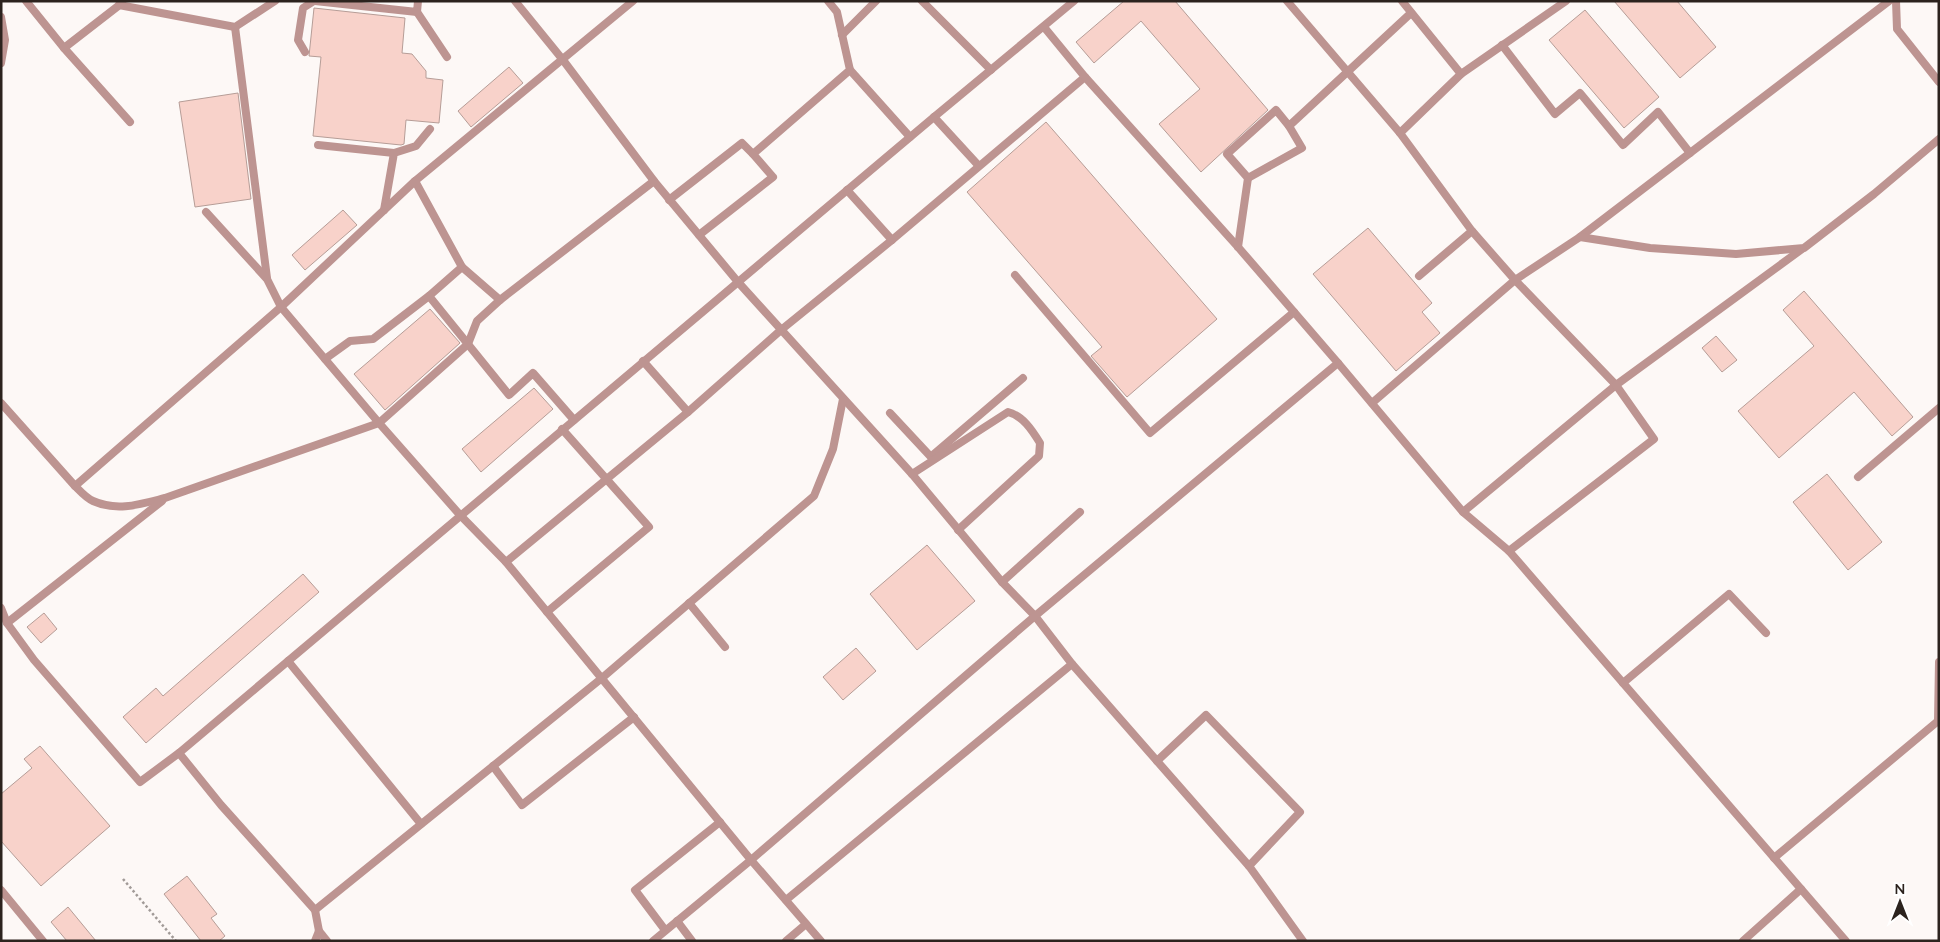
<svg xmlns="http://www.w3.org/2000/svg" width="1940" height="942" font-family="Lato,sans-serif">
	<style>
		.building { fill: #f8d2ca; stroke: #b69d97 }
		.lines { fill: none; stroke-linecap: round; stroke-linejoin: round }
		.path { stroke: #a19a97; stroke-width: 2.5; stroke-dasharray: 2.5 2.5; stroke-linecap: butt }
		.service { stroke: #bd9491; stroke-width: 8 }
	</style>
	<rect width="100%" height="100%" fill="#fdf8f6"/>
	<g class="building">
		<polygon points="1124,1 1175,1 1268,110 1201,172 1159,124 1200,89 1141,21 1094,63 1076,42"/>
		<polygon points="1614,1 1677,1 1716,47 1680,78"/>
		<polygon points="314,8 405,18 402,53 412,54 426,71 426,78 443,80 439,123 406,120 404,144 401,145 313,136 321,57 309,56"/>
		<polygon points="1585,10 1659,97 1624,128 1549,40"/>
		<polygon points="509,67 523,83 471,127 458,111"/>
		<polygon points="238,93 251,199 195,207 179,102"/>
		<polygon points="1046,122 1217,319 1127,397 1091,356 1102,347 967,192"/>
		<polygon points="343,210 357,225 305,270 292,255"/>
		<polygon points="1368,228 1432,303 1422,312 1440,333 1396,371 1313,274"/>
		<polygon points="1804,291 1913,417 1892,436 1854,392 1779,458 1738,411 1814,346 1783,310"/>
		<polygon points="430,309 460,343 385,410 354,374"/>
		<polygon points="1716,336 1737,360 1722,372 1702,348"/>
		<polygon points="534,388 553,409 481,472 462,449"/>
		<polygon points="1827,474 1882,542 1848,570 1793,502"/>
		<polygon points="927,545 975,601 917,650 870,594"/>
		<polygon points="303,574 319,592 146,743 123,717 156,688 163,696"/>
		<polygon points="44,613 57,629 41,643 27,627"/>
		<polygon points="856,648 876,671 843,700 823,677"/>
		<polygon points="40,746 110,826 41,886 1,841 1,794 32,768 24,759"/>
		<polygon points="187,876 217,914 211,918 225,936 219,941 201,941 164,894"/>
		<polygon points="68,907 96,941 67,941 51,922"/>
	</g>
	<g class="lines">
		<polyline class="path" points="123,879 176,941"/>
		<g class="service">
			<polyline points="26,1 64,48 130,122"/>
			<polyline points="315,1 417,12 418,1"/>
			<polyline points="515,1 563,60 654,181 738,282 912,474 1002,582 1035,616 1072,664 1249,866 1303,941"/>
			<polyline points="922,1 991,70"/>
			<polyline points="1287,1 1400,133 1472,231 1515,280 1616,385 1463,512"/>
			<polyline points="1402,1 1461,74"/>
			<polyline points="1896,1 1897,29 1939,82"/>
			<polyline points="119,5 235,27 275,1"/>
			<polyline points="417,12 447,57"/>
			<polyline points="1,17 5,40 1,63"/>
			<polyline points="235,27 267,278"/>
			<polyline points="842,35 876,1"/>
			<polyline points="1502,45 1555,114 1580,93 1623,145 1658,112 1690,153"/>
			<polyline points="64,48 122,3"/>
			<polyline points="305,52 298,40 303,8 314,1"/>
			<polyline points="850,70 910,137"/>
			<polyline points="934,117 978,165"/>
			<polyline points="1400,133 1461,74 1566,1"/>
			<polyline points="318,145 394,153"/>
			<polyline points="1248,178 1302,148 1289,126"/>
			<polyline points="847,190 892,240"/>
			<polyline points="669,200 742,143 753,154 850,70 837,12 828,1"/>
			<polyline points="384,210 394,153 416,146 430,129"/>
			<polyline points="206,212 267,279 281,307 379,423 460,515 506,562 751,860 821,941"/>
			<polyline points="699,235 773,177 753,154"/>
			<polyline points="1580,237 1889,1"/>
			<polyline points="1238,247 1248,178 1227,154 1276,110 1289,126 1411,13"/>
			<polyline points="1015,275 1150,433 1294,312"/>
			<polyline points="1419,276 1472,231"/>
			<polyline points="429,296 509,395 533,373 574,420"/>
			<polyline points="500,300 654,181"/>
			<polyline points="325,359 350,341 373,339 429,296 462,267"/>
			<polyline points="643,361 688,412"/>
			<polyline points="1338,363 1463,512 1509,551 1846,941"/>
			<polyline points="1,403 75,486 281,307 415,181 633,1"/>
			<polyline points="1372,403 1515,280 1580,237 1650,248 1736,254 1804,248 1874,194 1939,139"/>
			<polyline points="890,413 931,457"/>
			<polyline points="934,454 1023,378"/>
			<path d="M912,474l96,-62c15,4 24,18 32,31l-1,13 -81,74"/>
			<polyline points="1858,477 1939,408"/>
			<path d="M75,486c5,5 11,12 18,15 24,11 48,3 72,-3l214,-75 89,-79 9,-23 23,-21 -38,-33 -47,-86"/>
			<polyline points="1509,551 1654,439 1616,385 1802,249"/>
			<polyline points="506,562 688,412 781,330 892,240 1085,77"/>
			<polyline points="1002,582 1080,512"/>
			<polyline points="689,603 725,647"/>
			<polyline points="1,608 7,623 34,660 140,782 179,753 934,117 1074,1"/>
			<polyline points="547,612 649,527 562,429"/>
			<polyline points="7,623 162,501"/>
			<polyline points="288,661 421,824"/>
			<polyline points="1623,683 1729,594 1766,633"/>
			<polyline points="179,753 221,805 315,910 319,931 315,941"/>
			<polyline points="1157,761 1206,715 1300,812 1249,866"/>
			<polyline points="493,766 522,805 634,717"/>
			<polyline points="1774,858 1938,721 1939,662"/>
			<polyline points="1,890 43,941"/>
			<polyline points="786,900 1072,664"/>
			<polyline points="315,910 602,678 814,496 833,449 843,399"/>
			<polyline points="677,921 692,941"/>
			<polyline points="665,930 635,890 720,822"/>
			<polyline points="319,931 327,941"/>
			<polyline points="653,941 751,860 1035,616 1338,363 1238,247 1085,77 1044,27"/>
			<polyline points="786,941 806,924"/>
			<polyline points="1743,941 1801,889"/>
		</g>
	</g>
	<rect width="1940" height="942" fill="none" stroke="#2c231e" stroke-width="5"/>
	<g transform="translate(1900 902)" stroke="#ffffff" stroke-width="4" paint-order="stroke">
	<path d="M0-4L9 19L0 12L-9 19Z" fill="#2c231e"/>
	<text y="-8" font-size="14" font-weight="bold" text-anchor="middle" fill="#2c231e">N</text>
	</g>
</svg>
